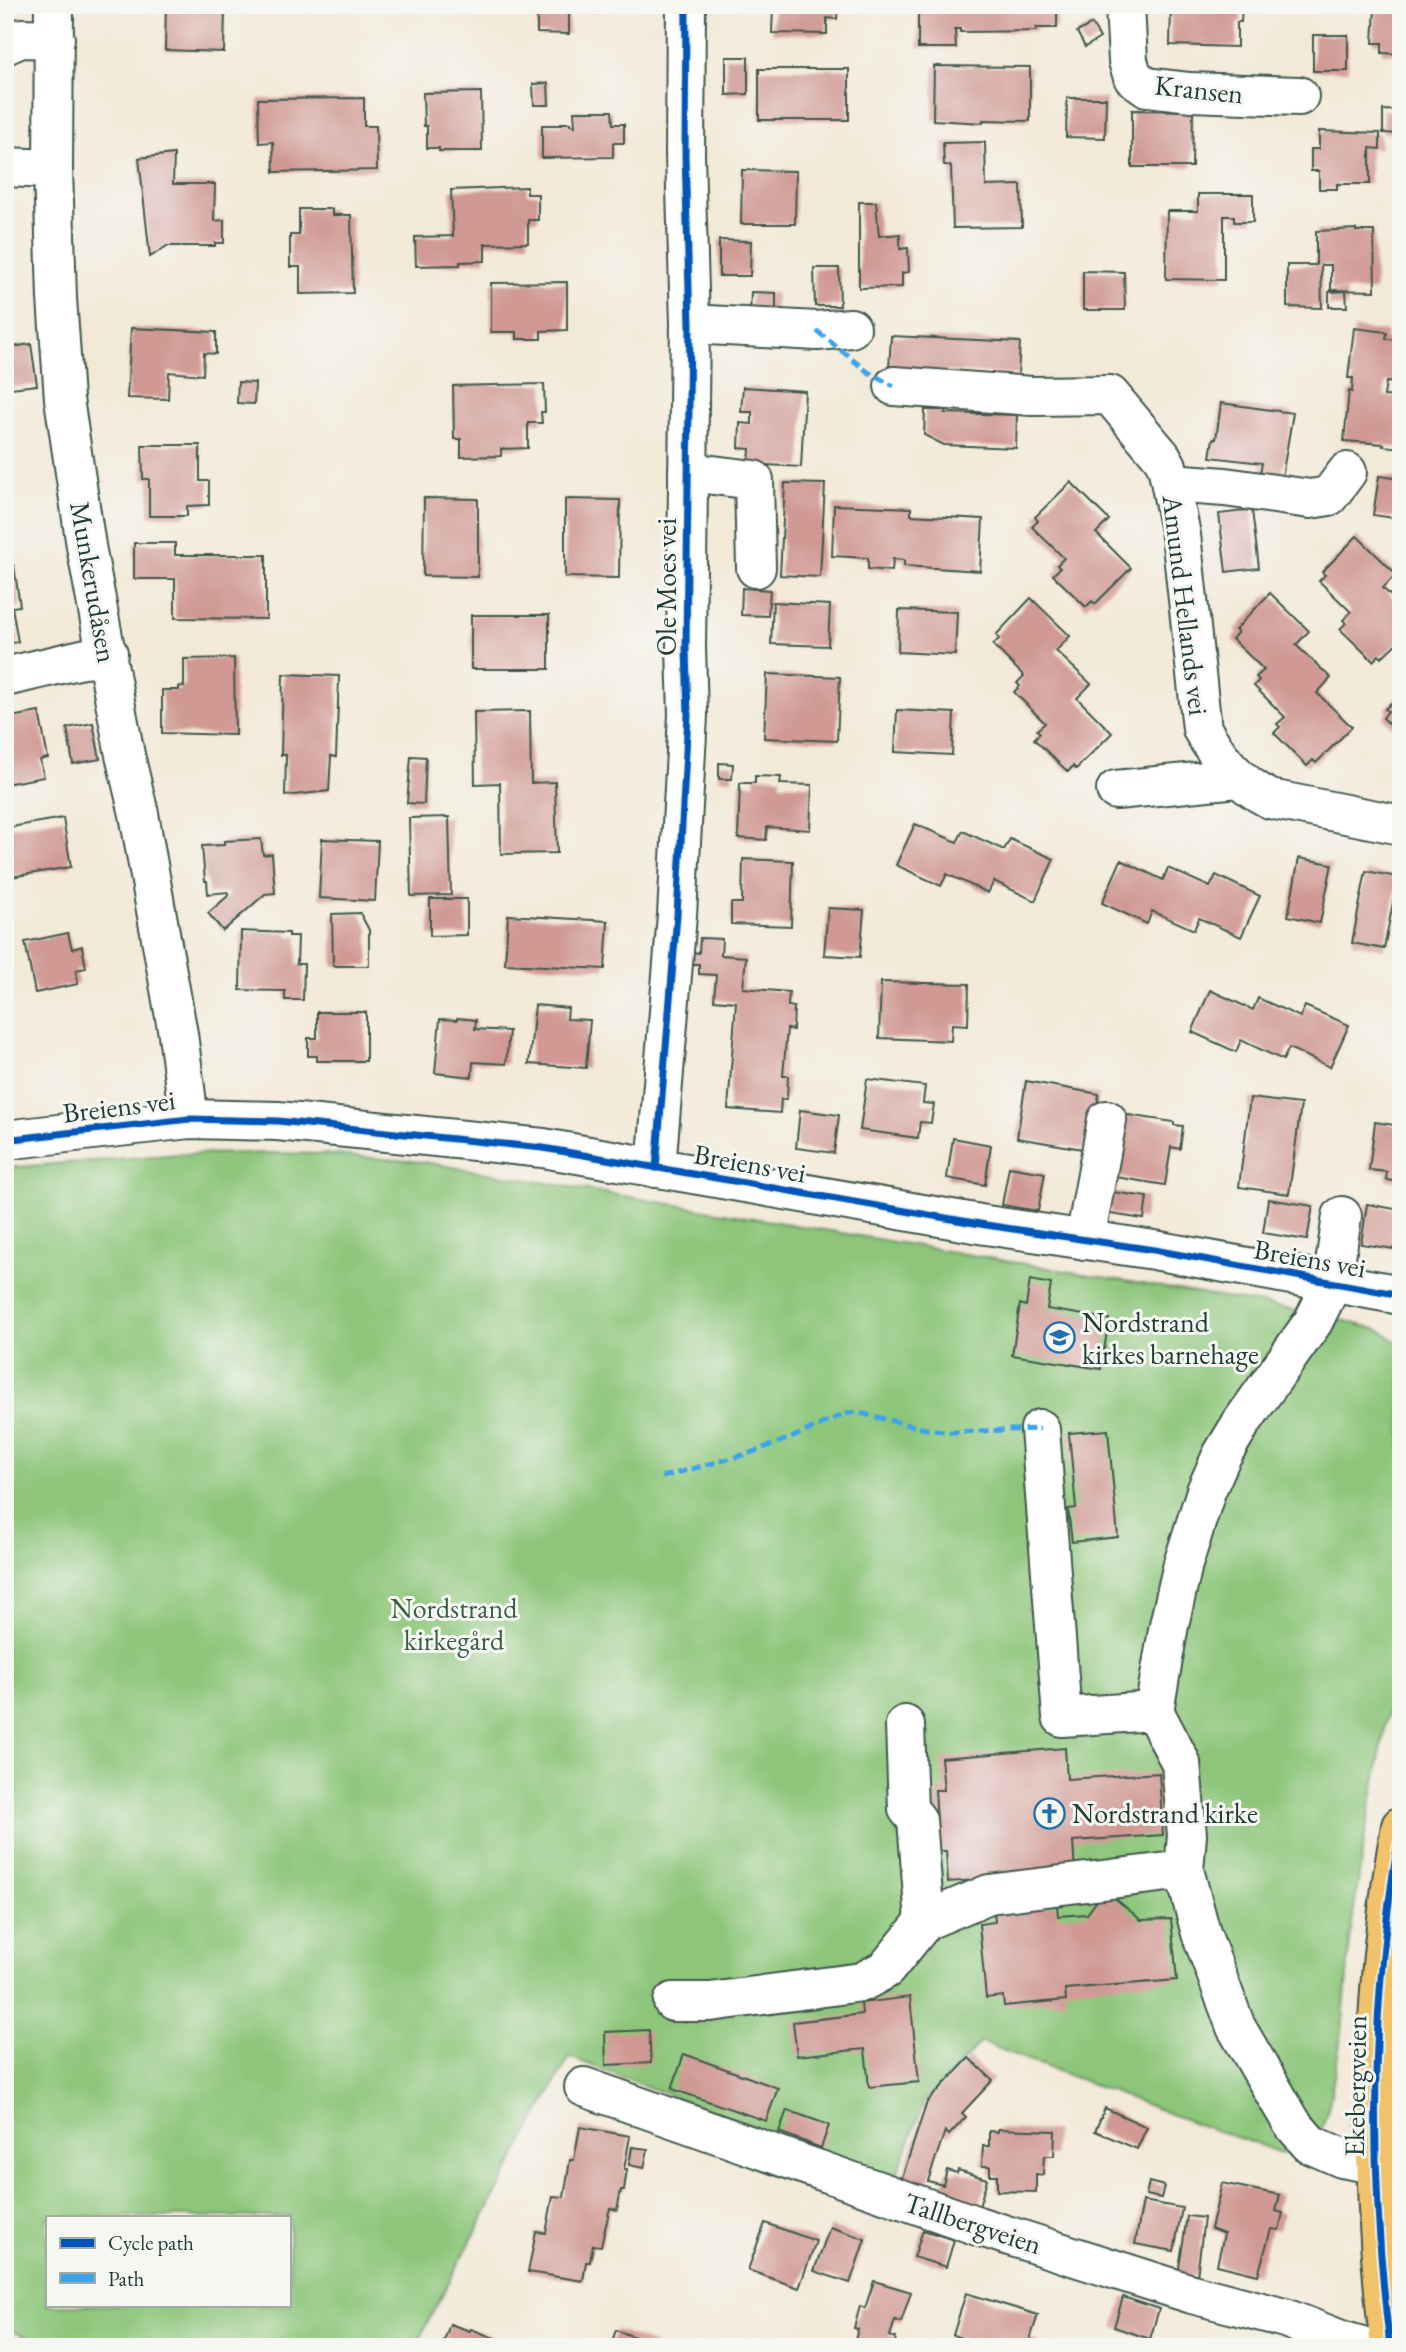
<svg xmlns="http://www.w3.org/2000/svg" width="1406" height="2352" font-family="'EB Garamond',serif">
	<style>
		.green { fill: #8dc67a; stroke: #568257; stroke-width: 2; fill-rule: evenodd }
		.building { fill: #d09993 }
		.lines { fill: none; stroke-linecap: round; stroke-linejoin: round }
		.minor-casing { stroke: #3f574c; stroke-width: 42 }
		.major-casing { stroke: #3f574c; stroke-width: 42 }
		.minor { stroke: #fff; stroke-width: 38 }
		.major { stroke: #f2c26a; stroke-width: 38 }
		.quiet { stroke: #3da4eb; stroke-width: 5; stroke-dasharray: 10 5; stroke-linecap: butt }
		.cycleway-casing { stroke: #f6f6f2; stroke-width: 11 }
		.cycleway { stroke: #0057b8; stroke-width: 7 }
		.labels { text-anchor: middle; stroke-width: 6; stroke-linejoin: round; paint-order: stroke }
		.street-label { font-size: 28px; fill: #1f3d34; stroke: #f6f6f2 }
		.poi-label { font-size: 28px; fill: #1f3d34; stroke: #f6f6f2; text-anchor: start }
		.park-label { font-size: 28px; fill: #3a5f46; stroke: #f6f6f2 }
	</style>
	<rect width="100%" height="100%" fill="#f6f6f2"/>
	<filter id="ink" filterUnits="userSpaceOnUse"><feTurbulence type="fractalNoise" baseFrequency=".0143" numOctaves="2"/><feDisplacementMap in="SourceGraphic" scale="14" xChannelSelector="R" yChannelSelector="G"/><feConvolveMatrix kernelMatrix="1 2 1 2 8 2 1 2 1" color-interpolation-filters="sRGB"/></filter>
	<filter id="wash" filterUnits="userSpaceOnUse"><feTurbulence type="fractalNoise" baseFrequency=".00686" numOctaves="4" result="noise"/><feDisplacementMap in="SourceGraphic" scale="28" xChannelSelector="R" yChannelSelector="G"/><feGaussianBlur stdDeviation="1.57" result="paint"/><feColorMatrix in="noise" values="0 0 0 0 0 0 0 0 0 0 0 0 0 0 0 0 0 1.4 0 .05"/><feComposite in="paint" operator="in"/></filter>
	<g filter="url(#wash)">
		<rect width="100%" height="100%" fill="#f3e9d7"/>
		<path class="green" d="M271,1153l52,1 100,8 849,144 70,14 40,11 19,14v298l-37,198 -13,89 -9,102 -14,78 -9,26 -25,21 -97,-33 -216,-82 -57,60 -29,78 -326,-123 -144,270 -8,20h-364l-48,-18v-1161l175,-14zM47,2217h242v88h-242z"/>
		<g id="blocks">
			<g class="building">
				<polygon points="166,5 225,7 224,52 165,50"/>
				<polygon points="537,5 602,5 602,12 569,12 569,34 537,33"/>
				<polygon points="767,5 838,5 837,19 827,18 827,34 772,33 773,8 767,8"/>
				<polygon points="918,5 1036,5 1036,12 1057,12 1057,28 1036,28 1036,31 960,32 960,29 955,29 956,48 918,48"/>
				<polygon points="1171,5 1242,5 1241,22 1237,22 1237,47 1170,45"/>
				<polygon points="1384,5 1401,5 1401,54 1382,53 1382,43 1373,43 1375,8 1383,9"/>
				<polygon points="1092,24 1100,38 1085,47 1077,32"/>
				<rect x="1313" y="35" width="35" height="36"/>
				<polygon points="726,57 748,57 748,94 726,95"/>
				<polygon points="934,66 1030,67 1030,121 983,120 983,123 933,120"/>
				<rect x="759" y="69" width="90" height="51"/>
				<polygon points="548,83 549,105 534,105 533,84"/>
				<polygon points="481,92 482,151 439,151 439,148 427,148 427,126 424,126 423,93"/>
				<polygon points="364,98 364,126 376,126 377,170 274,172 273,142 259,143 258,99"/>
				<polygon points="1067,98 1106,98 1105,138 1066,137"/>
				<polygon points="1132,110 1193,111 1192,167 1132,167"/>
				<polygon points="1383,110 1401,111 1401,134 1383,133"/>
				<polygon points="574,111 612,111 613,124 624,124 624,143 613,143 613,157 542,158 542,125 561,125 561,123 570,123 570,125 575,126"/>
				<polygon points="1319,131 1380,133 1380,149 1370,148 1370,184 1337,184 1337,189 1319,189 1319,171 1311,171 1311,149 1319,149"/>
				<polygon points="985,142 986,186 1021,185 1022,227 953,228 951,166 944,165 943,143"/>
				<polygon points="174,154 173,184 215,184 214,221 224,220 224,243 215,243 215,246 167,246 150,257 139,158"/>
				<polygon points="742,170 796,171 795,224 741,224"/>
				<polygon points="527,187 527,194 538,194 538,220 528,220 528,243 485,244 485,261 460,262 460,265 416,266 415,237 453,236 451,190"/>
				<polygon points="1198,194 1253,194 1253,222 1234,222 1234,216 1224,216 1224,280 1166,279 1167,211 1198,211"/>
				<polygon points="859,202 876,202 879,236 900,234 900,249 908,248 909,272 902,273 902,287 859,288"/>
				<polygon points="299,209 332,209 332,215 351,215 353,293 300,294 300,267 290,267 290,235 299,235"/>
				<polygon points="1356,229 1356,231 1374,231 1375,291 1331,290 1331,265 1321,265 1322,308 1287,307 1287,265 1316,265 1316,231"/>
				<polygon points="719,240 751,241 750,276 719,276"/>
				<polygon points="814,268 839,268 840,306 815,306"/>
				<polygon points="1083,271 1124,272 1125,310 1083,310"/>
				<polygon points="567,282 567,330 541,331 541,339 517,339 517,332 491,332 491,283"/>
				<polygon points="1346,291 1347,307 1329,307 1329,292"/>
				<polygon points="751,292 776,293 776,315 750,314"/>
				<polygon points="131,328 216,332 216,354 204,353 203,375 169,372 168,399 127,398"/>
				<polygon points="1354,328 1387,332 1386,339 1401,340 1398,383 1386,382 1384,396 1401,397 1401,448 1383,446 1384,444 1344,441 1349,391 1352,392 1353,378 1348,378"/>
				<polygon points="891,336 1020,342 1018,375 889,369"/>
				<polygon points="31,344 37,385 11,388 6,348"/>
				<polygon points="238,382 255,383 254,404 237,403"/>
				<polygon points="544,384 545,412 541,412 542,423 528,423 528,448 501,449 501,456 461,457 461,439 454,439 453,386"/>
				<polygon points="743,387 805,391 801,467 749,464 750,449 739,448 740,423 752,424 752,412 741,412"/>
				<polygon points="1221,403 1293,413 1282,477 1260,474 1262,463 1210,457 1213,439 1216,439"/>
				<polygon points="925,410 946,410 945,413 1017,415 1016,448 944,445 924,435"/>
				<polygon points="142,445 200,445 200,481 209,481 209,505 187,506 187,516 149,516 149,479 143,479"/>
				<polygon points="1379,476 1401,479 1401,519 1373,515"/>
				<polygon points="1071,482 1109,520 1096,533 1131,568 1095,604 1092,601 1086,607 1053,575 1060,568 1057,565 1064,558 1032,527 1038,521 1035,517"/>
				<polygon points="785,483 825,484 820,577 780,575"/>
				<polygon points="424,498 478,499 478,577 423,576"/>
				<polygon points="565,499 620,500 619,578 565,577"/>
				<polygon points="834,505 911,508 911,515 983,519 980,571 904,566 904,560 893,559 892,571 868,569 868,558 832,556"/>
				<polygon points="1252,510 1259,568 1226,572 1219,514"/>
				<polygon points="1357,536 1396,574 1383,588 1401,606 1401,639 1381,658 1379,655 1373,661 1340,629 1346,623 1343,620 1351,612 1319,581 1325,575 1322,572"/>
				<polygon points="134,543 175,543 175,555 266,555 266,619 175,618 175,579 134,579"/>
				<polygon points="14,566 20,606 12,607 18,642 5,644 5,567"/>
				<polygon points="742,588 770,590 768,616 741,615"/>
				<polygon points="1270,593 1309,631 1296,645 1331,678 1317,693 1352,727 1316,763 1313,760 1307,766 1274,733 1280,727 1277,724 1285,717 1254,686 1259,680 1256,677 1264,670 1232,639 1238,632 1235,630"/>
				<polygon points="1031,598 1070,636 1056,651 1091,684 1077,698 1112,733 1076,769 1073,766 1068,772 1034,739 1040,733 1037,730 1045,723 1014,692 1020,686 1017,683 1024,676 993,645 999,639 996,635"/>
				<polygon points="773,602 830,605 828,646 771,644"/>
				<polygon points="899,610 957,612 955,655 898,652"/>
				<rect x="471" y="615" width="78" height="54"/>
				<polygon points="234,658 235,735 162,733 162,690 179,690 179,686 184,687 184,659"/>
				<polygon points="283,674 339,676 336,757 331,756 329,791 285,796 286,755 281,755"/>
				<polygon points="767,674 840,677 837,741 764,738"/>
				<polygon points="1401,693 1401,736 1383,718 1388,711 1385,709"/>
				<polygon points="897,710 954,713 952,755 895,752"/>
				<polygon points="530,711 531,783 555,782 557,853 501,854 500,783 475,784 474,712"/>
				<polygon points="39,712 48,758 40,760 44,777 5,784 5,718"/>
				<polygon points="93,723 100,759 73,764 67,728"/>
				<polygon points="411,756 426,757 424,804 407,803"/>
				<polygon points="719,763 733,764 732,779 719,779"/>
				<polygon points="755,776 781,777 780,784 812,785 810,830 767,827 766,840 738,838 740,783 755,783"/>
				<polygon points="449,817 451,895 411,896 409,818"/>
				<polygon points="63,818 71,867 5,878 5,828"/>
				<polygon points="915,824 957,842 963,831 1004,850 1010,839 1054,859 1035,901 994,881 988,893 947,874 941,886 896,865"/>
				<polygon points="261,839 263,855 272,854 275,893 265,894 223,931 208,913 228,896 228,892 208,894 207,881 205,881 202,846 224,845 224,841"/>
				<polygon points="322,839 378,841 375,901 319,898"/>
				<polygon points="1299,858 1332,864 1320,923 1288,916"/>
				<polygon points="743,859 793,861 791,926 731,924 731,903 742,903"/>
				<polygon points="1121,860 1163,880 1168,868 1210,887 1216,875 1260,896 1241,937 1199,918 1194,930 1152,911 1147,924 1102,903"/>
				<polygon points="1366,871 1398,877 1384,949 1352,943"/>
				<polygon points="430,899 467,899 467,935 430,936"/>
				<polygon points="828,908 864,910 860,957 824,955"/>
				<polygon points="360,913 369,930 369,966 333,966 332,914"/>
				<polygon points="508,915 608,921 605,969 505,964"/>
				<polygon points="241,931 289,933 289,936 298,936 297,964 304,964 303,1000 285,1000 285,991 240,990"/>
				<polygon points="68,933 72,949 82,946 86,968 76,970 78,984 35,993 25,942"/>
				<polygon points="700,938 722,939 721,955 746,957 743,988 789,992 788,1006 794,1007 793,1030 787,1029 783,1076 788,1076 787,1099 781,1099 780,1113 728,1109 736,1002 714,1000 716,975 699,974 699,964 693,964 693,952 699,953"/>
				<polygon points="881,982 969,984 968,1025 952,1024 951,1041 879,1038"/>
				<polygon points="1210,990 1253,1010 1258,998 1300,1017 1305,1006 1349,1025 1330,1067 1289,1048 1283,1060 1241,1040 1236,1052 1192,1032"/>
				<polygon points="535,1005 568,1008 567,1019 590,1020 586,1068 529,1064"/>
				<polygon points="317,1012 366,1012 366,1061 317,1061 317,1056 308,1056 308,1038 317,1038"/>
				<polygon points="457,1018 476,1020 475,1029 509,1031 506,1064 473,1062 472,1077 435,1073 440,1019 457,1020"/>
				<polygon points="867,1079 925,1086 923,1103 934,1104 931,1123 920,1122 918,1138 860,1130"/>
				<polygon points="1026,1081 1099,1094 1089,1150 1017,1138"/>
				<polygon points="1250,1098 1301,1104 1289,1194 1239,1187"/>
				<polygon points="800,1110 839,1115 834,1153 796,1148"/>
				<polygon points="1121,1114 1174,1122 1174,1125 1183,1126 1180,1149 1171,1147 1165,1185 1115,1177"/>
				<polygon points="1375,1122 1401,1126 1401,1182 1386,1180 1387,1172 1369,1170"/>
				<polygon points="953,1138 991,1145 985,1185 947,1178"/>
				<polygon points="1009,1167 1045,1173 1038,1211 1002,1205"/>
				<polygon points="1113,1192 1147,1197 1144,1219 1110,1214"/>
				<polygon points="1268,1199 1313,1206 1307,1240 1263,1233"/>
				<polygon points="1367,1204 1401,1210 1401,1250 1361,1244"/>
				<polygon points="1030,1280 1051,1284 1047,1309 1109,1319 1101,1369 1012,1355 1020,1304 1026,1306"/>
				<polygon points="1108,1430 1118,1537 1072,1542 1068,1509 1076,1508 1069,1433"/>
				<polygon points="1065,1748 1067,1779 1159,1773 1163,1835 1073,1841 1075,1873 948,1882 946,1851 939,1851 935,1790 944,1790 941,1758"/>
				<polygon points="1105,1890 1141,1920 1171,1919 1177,1980 1065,1989 1066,2000 1004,2006 1003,1996 986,1998 979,1924 995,1922 994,1911 1057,1905 1058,1916 1087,1914"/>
				<polygon points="910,1997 919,2082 869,2087 865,2049 797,2056 793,2022 862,2014 861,2003"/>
				<polygon points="649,2030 651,2063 606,2065 605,2032"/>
				<polygon points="684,2054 778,2088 766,2121 672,2089"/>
				<polygon points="969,2058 993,2080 962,2113 966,2117 949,2135 945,2131 928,2181 943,2185 947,2170 957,2173 958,2170 987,2179 977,2214 899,2187 927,2102"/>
				<polygon points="1105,2108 1147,2127 1137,2149 1095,2131"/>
				<polygon points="787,2110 829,2125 821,2148 779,2132"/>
				<polygon points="580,2127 630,2136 624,2169 627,2169 624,2190 621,2190 617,2210 610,2208 601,2246 593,2245 590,2262 586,2262 583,2281 528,2272 536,2232 546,2233 553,2196 564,2197 570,2160 574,2160"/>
				<polygon points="998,2129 1055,2131 1054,2156 1044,2156 1043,2175 1036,2174 1036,2192 997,2191 997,2175 990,2175 990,2166 982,2166 983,2146 989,2146 989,2131 998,2132"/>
				<polygon points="632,2147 648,2149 644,2168 629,2165"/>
				<polygon points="1149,2182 1164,2186 1161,2198 1146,2195"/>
				<polygon points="1222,2183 1280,2195 1276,2211 1283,2213 1279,2230 1271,2229 1258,2275 1217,2265 1224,2234 1211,2229"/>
				<polygon points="1143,2201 1182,2208 1174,2251 1135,2244"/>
				<polygon points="1187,2216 1204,2218 1197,2277 1178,2275"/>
				<polygon points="765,2223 816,2241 799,2288 748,2270"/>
				<polygon points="830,2227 865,2239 850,2283 814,2271"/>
				<polygon points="923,2230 954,2240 946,2267 914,2257"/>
				<polygon points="874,2281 911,2292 901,2322 895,2320 890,2336 896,2338 894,2347 861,2347 854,2344 858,2329 854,2328 860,2306 865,2308"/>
				<polygon points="966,2293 1038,2315 1030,2339 1038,2342 1037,2347 962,2347 965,2339 953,2335"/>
				<polygon points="1123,2297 1159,2309 1150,2339 1114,2327"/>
				<polygon points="450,2324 470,2331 471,2329 518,2347 442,2347"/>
				<polygon points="616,2330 656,2345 656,2347 610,2347"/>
			</g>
		</g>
	</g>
	<g filter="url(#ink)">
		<use href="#blocks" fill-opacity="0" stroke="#3f574c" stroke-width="2"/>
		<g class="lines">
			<defs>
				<g id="minor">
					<polyline points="54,5 53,169 57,298 64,399 86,546 125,755 139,814 178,1034 189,1119"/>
					<polyline points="1125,5 1128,61 1133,77 1147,87 1190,92 1299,96"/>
					<polyline points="5,45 21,38 55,39"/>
					<polyline points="5,167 53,169"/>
					<polyline points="690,324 817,331 851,328"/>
					<path d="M894,386l138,10 78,-1 52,62 5,9 14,69 21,194c17,30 36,54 68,70l131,26"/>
					<polyline points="688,472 754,480 756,568"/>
					<polyline points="1171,483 1225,487 1310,499 1329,496 1347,472"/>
					<polyline points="5,677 108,653"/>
					<polyline points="1116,790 1238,778"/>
					<polyline points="5,1140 189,1119 278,1121 543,1148 986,1225 1154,1250 1401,1295"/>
					<polyline points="656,1168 677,915 688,715 686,648 690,324 685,155 686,5"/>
					<polyline points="1342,1216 1332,1284 1313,1322 1242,1422 1222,1455 1206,1491 1183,1564 1169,1625 1154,1711 1181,1763 1187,1835 1184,1870 1201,1933 1236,2027 1292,2123 1310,2144 1342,2158 1375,2164"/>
					<polyline points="1085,1240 1107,1120"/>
					<polyline points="1040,1429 1062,1717 1154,1711"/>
					<polyline points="905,1725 908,1809 917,1820 925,1921"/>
					<polyline points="673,2002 710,2002 862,1982 886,1969 925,1921 989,1894 1184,1870"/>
					<polyline points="584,2087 978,2226 1192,2294 1285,2318 1341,2340 1365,2347"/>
				</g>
				<path id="major" d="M1390,2347c-21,-174 -21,-348 11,-521"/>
			</defs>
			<use href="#minor" class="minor-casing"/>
			<use href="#major" class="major-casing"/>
			<use href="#minor" class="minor"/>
			<use href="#major" class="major"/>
			<g class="quiet">
				<polyline points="817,331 868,372 894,386"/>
				<polyline points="662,1477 750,1453 793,1437 844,1414 856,1412 926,1429 951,1432 1040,1429"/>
			</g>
			<defs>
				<g id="cycleway">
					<polyline points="5,1140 189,1119 278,1121 543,1148 986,1225 1154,1250 1401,1295"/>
					<polyline points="656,1168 677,915 688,715 686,648 690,324 685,155 686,5"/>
					<path d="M1390,2347c-21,-174 -21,-348 11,-521"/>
				</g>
			</defs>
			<use href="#cycleway" class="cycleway-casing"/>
			<use href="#cycleway" class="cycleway"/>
		</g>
	</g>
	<defs>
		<symbol id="school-ring" viewBox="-11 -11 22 22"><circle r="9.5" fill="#f6f6f2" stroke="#1f6fb2" stroke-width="1.5"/><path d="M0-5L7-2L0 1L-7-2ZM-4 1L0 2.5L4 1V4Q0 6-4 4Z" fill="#1f6fb2"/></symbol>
		<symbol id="church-ring" viewBox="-11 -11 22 22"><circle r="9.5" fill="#f6f6f2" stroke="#1f6fb2" stroke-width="1.5"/><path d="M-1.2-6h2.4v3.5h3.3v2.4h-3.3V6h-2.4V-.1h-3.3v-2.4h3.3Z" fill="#1f6fb2"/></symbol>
	</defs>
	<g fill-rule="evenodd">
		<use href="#school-ring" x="1042" y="1320" width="35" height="35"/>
		<use href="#church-ring" x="1032" y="1796" width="35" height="35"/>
	</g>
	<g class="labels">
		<g class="street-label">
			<text transform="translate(1199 89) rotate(6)" y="10">Kransen</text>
			<text transform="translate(94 582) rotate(80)" y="10">Munkerudåsen</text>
			<text transform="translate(666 587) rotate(-90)" y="10">Ole Moes vei</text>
			<text transform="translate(1186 605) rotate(83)" y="10">Amund Hellands vei</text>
			<text transform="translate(119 1106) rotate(-7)" y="10">Breiens vei</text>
			<text transform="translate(750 1163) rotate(10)" y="10">Breiens vei</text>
			<text transform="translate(1310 1258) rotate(10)" y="10">Breiens vei</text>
			<text transform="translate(1355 2086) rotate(-89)" y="10">Ekebergveien</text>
			<text transform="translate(973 2223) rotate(18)" y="10">Tallbergveien</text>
		</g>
		<g class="poi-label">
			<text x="1082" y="1332">Nordstrand<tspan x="1082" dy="32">kirkes barnehage</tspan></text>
			<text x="1072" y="1823">Nordstrand kirke</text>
		</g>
		<g class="park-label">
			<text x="454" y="1618">Nordstrand<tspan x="454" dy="32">kirkegård</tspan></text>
		</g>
	</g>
	<rect width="1406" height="2352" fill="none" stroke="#f6f6f2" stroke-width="28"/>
	<rect x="46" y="2216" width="245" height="91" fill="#f6f6f2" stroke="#a0aca6" stroke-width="2"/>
	<rect x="60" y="2238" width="35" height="10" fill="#0057b8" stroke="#a0aca6" stroke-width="2"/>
	<text x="108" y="2250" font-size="21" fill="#1f3d34">Cycle path</text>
	<rect x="60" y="2273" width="35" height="10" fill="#3da4eb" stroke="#a0aca6" stroke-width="2"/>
	<text x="108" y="2286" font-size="21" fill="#1f3d34">Path</text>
</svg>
